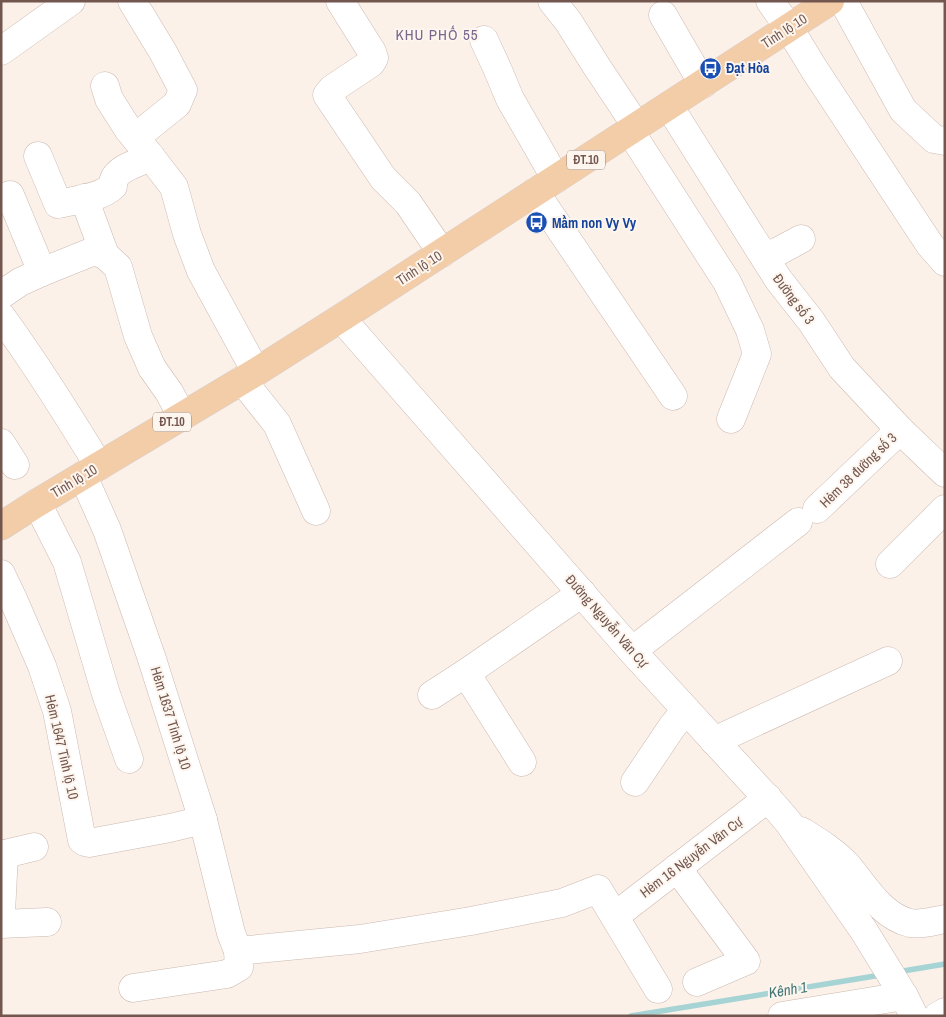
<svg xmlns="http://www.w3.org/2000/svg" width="946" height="1017" font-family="'Archivo Narrow',sans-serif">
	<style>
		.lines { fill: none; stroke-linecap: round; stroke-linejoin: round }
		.stream { stroke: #a6d3d4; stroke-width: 5.5 }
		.minor-casing { stroke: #ccb9b0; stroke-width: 29 }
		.major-casing { stroke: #d8d0ce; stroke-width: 29 }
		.minor { stroke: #fff; stroke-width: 28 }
		.major { stroke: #f3cca8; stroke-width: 28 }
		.labels { text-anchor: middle; stroke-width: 4; stroke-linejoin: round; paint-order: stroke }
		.shield { fill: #fdf6ef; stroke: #9c877f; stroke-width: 1 }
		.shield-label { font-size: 12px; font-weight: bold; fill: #73574f }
		.street-label { font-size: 14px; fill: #73574f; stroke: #fdf6ef }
		.transit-label { font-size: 14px; font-weight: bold; fill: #164399; stroke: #fdf6ef; text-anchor: start }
		.neighbourhood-label { font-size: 15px; letter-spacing: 1px; fill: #7b668e; stroke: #fdf6ef }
		.water-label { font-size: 15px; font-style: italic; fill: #447676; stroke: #fdf6ef }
	</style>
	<rect width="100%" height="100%" fill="#fbf1e9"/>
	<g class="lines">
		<g class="stream">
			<polyline points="897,972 945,964"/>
			<polyline points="631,1016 881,975"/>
		</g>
		<defs>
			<g id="minor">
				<polyline points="132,1 163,52 183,90 177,104 136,137"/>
				<polyline points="340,1 372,52 374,58 371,63 332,89 327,95 383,178 408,203 442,253"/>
				<polyline points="552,1 568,21 597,67 637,127"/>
				<polyline points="770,1 789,28 814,69 930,245 945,262"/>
				<polyline points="843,1 903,110 934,139 945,141"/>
				<polyline points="663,15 703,84"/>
				<polyline points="484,40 497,68 510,99 556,179"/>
				<polyline points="1,51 71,1"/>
				<polyline points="105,86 109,99 128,129 151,157 174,187 187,234 201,271 256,372"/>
				<polyline points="669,106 778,279 811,321 842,368 900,430 945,473"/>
				<polyline points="630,131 727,282 750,330 757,354 731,419"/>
				<path d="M38,156l20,48c17,-4 43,-6 55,-18 -1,-17 25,-23 38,-29"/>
				<polyline points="535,192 673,396"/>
				<polyline points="10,195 42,272"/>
				<polyline points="84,198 105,255"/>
				<polyline points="764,256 777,252 801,239"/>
				<polyline points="1,295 20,282 42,272 94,251 105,255 118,267 138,336 152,368 169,392 182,416"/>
				<path d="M1,316c35,48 67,99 98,150"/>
				<polyline points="341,318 632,651 778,810 789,823 864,931 904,996 914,1016"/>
				<polyline points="242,380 277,424 316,511"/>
				<polyline points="1,443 15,465"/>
				<polyline points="83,476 107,530 151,656 203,820 231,933 238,951 239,967 227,974 133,988"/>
				<polyline points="37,503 67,562 106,694 129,759"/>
				<polyline points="817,509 900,430"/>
				<polyline points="890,564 945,509"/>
				<polyline points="1,574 13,599 42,666 57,711 82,840 85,842 89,843 170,828 203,820"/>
				<polyline points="632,651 798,522"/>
				<polyline points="466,673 522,762"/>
				<polyline points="432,695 466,673 582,593"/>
				<polyline points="714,741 888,661"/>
				<polyline points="635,782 672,727 686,710"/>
				<path d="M801,831c16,10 31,19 44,32 19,21 35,53 65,60 11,2 24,-2 35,-4"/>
				<polyline points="1,855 34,847"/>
				<polyline points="677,868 746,961 697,982"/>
				<polyline points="1,913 4,854"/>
				<polyline points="615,916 768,798"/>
				<polyline points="1,924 47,922"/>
				<polyline points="238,951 360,939 471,921 562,903 598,889 658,989"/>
				<polyline points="782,1016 904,996"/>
				<polyline points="938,1016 945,1012"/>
			</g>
			<polyline id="major" points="1,526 37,503 256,372 341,318 830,1"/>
		</defs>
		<use href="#minor" class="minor-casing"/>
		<use href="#major" class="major-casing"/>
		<use href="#minor" class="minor"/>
		<use href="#major" class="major"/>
	</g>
	<defs>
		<symbol id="bus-disc" viewBox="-11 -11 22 22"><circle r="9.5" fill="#1a4fb4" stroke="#fdf6ef"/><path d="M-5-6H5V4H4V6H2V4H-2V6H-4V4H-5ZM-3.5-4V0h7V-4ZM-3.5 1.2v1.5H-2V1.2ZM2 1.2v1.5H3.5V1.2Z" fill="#fff"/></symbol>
	</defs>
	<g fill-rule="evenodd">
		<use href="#bus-disc" x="698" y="56" width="25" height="25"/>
		<use href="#bus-disc" x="524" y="210" width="25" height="25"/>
	</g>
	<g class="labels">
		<g class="shield">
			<rect x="567" y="150.5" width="38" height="19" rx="4"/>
			<rect x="153" y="412.5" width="38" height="19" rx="4"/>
		</g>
		<g class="shield-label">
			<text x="586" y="164">ĐT.10</text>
			<text x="172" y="426">ĐT.10</text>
		</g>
		<g class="street-label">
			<text transform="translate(784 31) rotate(-33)" y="5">Tỉnh lộ 10</text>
			<text transform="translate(419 268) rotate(-33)" y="5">Tỉnh lộ 10</text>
			<text transform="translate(794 299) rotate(53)" y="5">Đường số 3</text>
			<text transform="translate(858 470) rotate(-44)" y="5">Hẻm 38 đường số 3</text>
			<text transform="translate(74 481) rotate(-31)" y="5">Tỉnh lộ 10</text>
			<text transform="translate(607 621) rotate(49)" y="5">Đường Nguyễn Văn Cự</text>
			<text transform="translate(171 718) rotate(73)" y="5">Hẻm 1637 Tỉnh lộ 10</text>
			<text transform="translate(62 747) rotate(77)" y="5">Hẻm 1647 Tỉnh lộ 10</text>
			<text transform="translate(691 857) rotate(-37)" y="5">Hẻm 16 Nguyễn Văn Cự</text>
		</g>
		<g class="transit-label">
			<text x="726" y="73">Đạt Hòa</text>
			<text x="552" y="228">Mầm non Vy Vy</text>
		</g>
		<g class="neighbourhood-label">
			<text x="437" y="40">KHU PHỐ 55</text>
		</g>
		<g class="water-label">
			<text transform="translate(788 990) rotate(-9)" y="5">Kênh 1</text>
		</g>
	</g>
	<rect width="946" height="1017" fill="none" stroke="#73574f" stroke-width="5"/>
</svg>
